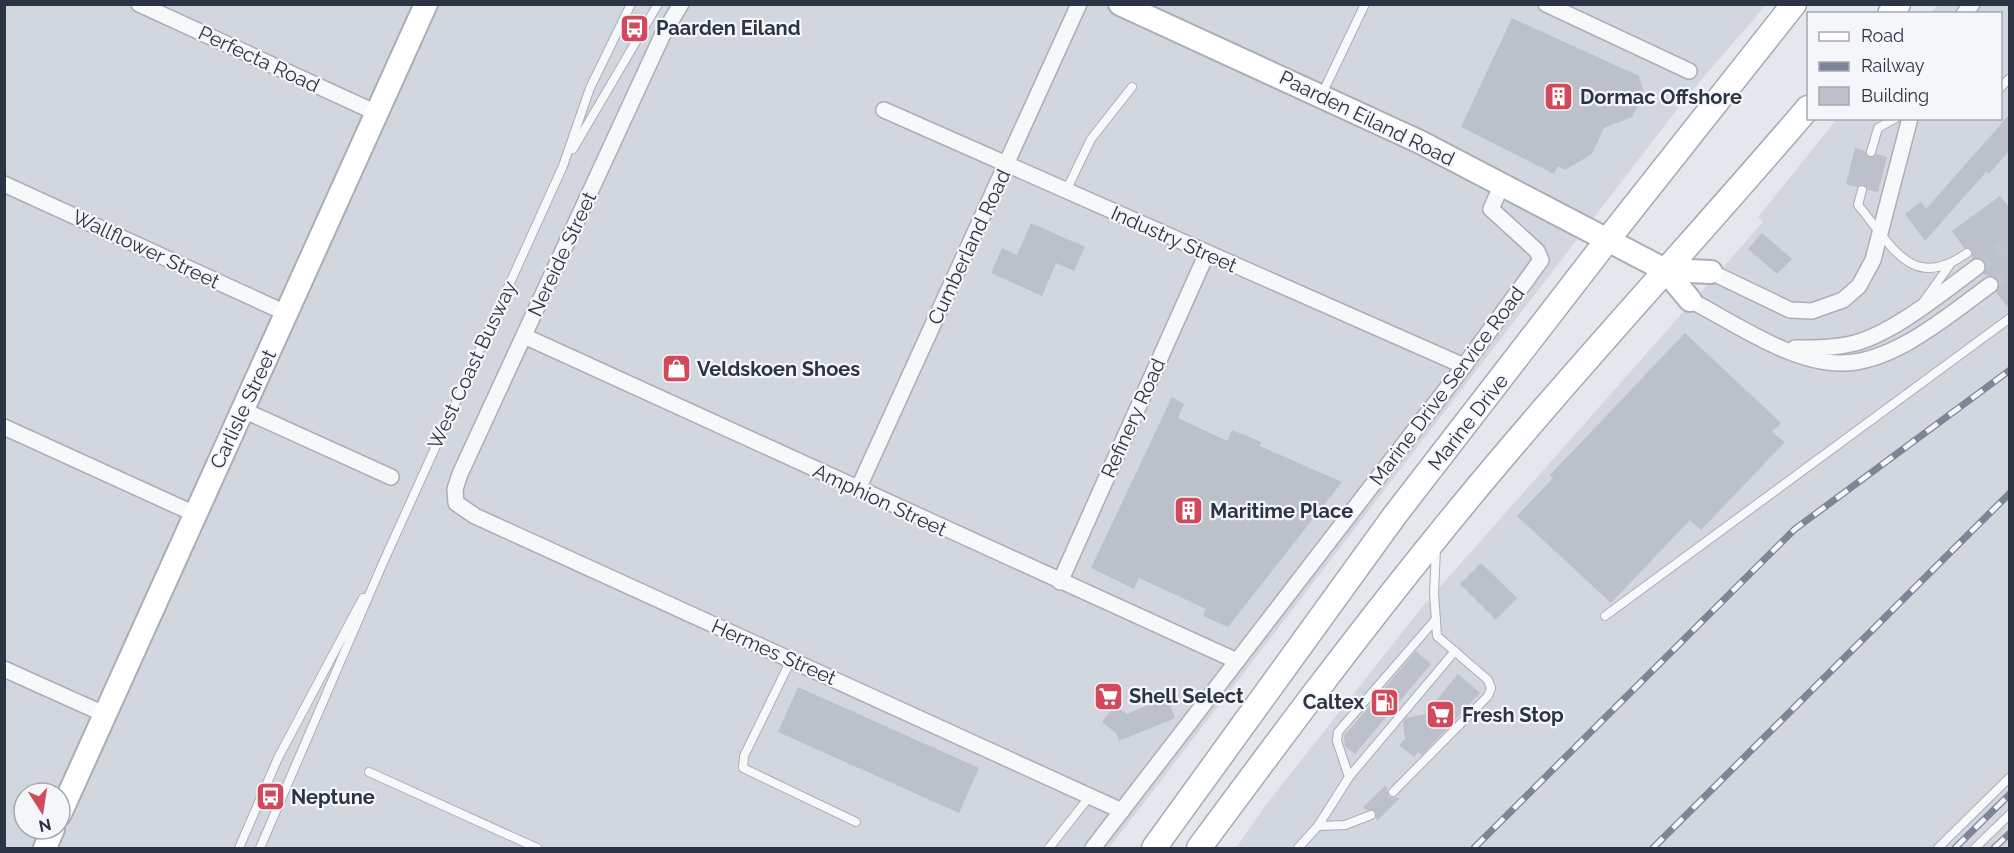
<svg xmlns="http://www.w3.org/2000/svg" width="2014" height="853" font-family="Raleway,sans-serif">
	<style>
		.built { fill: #d2d6de; fill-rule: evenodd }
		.building { fill: #bbc0ca }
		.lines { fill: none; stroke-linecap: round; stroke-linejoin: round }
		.street-tunnel { stroke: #bfc3cb; stroke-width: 15; stroke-dasharray: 15 8; stroke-linecap: butt }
		.lane-casing { stroke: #a9aeb7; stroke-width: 10 }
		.street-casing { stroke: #a9aeb7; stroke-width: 18 }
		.secondary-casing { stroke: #a9aeb7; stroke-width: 26 }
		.primary-casing { stroke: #a3abb8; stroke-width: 27 }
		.lane { stroke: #f7f8fa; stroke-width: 8 }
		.street { stroke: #f7f8fa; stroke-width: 15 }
		.secondary { stroke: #fff; stroke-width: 22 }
		.primary { stroke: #fff; stroke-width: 24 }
		.rail-casing { stroke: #7d8696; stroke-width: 7 }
		.rail { stroke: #f4f6f9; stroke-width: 4.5; stroke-dasharray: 14; stroke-linecap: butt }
		.labels { text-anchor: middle; stroke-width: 4.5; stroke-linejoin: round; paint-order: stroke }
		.poi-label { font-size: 20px; font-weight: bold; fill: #2b3445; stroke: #f4f6f9; text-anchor: start }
		.street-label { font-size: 20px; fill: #2b3445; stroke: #f4f6f9 }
	</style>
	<rect width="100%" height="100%" fill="#e4e7ec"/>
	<g class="built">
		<path d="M5,5h1761l-77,89 -580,754h-1104zM24,793h36v36h-36z"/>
		<polygon points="1938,5 2009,5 2009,848 1236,848 1265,806 1423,606 1763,222 1758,217 1837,119 2000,118 2000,14 1930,13"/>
	</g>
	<g class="building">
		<polygon points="1512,18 1639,76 1644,94 1632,117 1604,128 1592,154 1565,170 1558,166 1554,174 1461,127"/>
		<polygon points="2010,114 2010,150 1989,174 1986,172 1925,241 1905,214 1921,202 1926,209"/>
		<polygon points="1855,148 1865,151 1870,158 1877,154 1887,157 1878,192 1868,190 1863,184 1857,187 1846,184"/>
		<polygon points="2000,196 2010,208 2010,310 1996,292 2000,284 1998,280 1983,274 1987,266 1985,262 1980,258 1972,259 1972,250 1964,248 1952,231"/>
		<polygon points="1031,223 1085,247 1074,271 1056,263 1042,296 991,273 1002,248 1017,255"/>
		<polygon points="1762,233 1792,259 1777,274 1748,249"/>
		<polygon points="1685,333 1781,423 1772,432 1785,442 1701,530 1690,520 1611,603 1517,516 1553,478 1550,475"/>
		<polygon points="1172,397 1184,404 1178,418 1227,441 1232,430 1261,442 1260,446 1342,482 1228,627 1203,616 1206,609 1139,578 1134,589 1091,568"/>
		<polygon points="1481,563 1517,598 1496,620 1460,584"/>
		<polygon points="1416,651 1431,664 1355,754 1345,746 1344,736"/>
		<polygon points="1458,674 1480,693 1422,755 1418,752 1414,757 1399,745 1405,739 1403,722 1406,718 1425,714"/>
		<polygon points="798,687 979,768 959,813 778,732"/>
		<polygon points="1167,697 1175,718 1119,741 1116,733 1102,722 1115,706 1127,714"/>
		<polygon points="1386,785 1389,797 1400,798 1377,821 1375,811 1367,810 1363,807"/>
	</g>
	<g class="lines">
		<g class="street-tunnel">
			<polyline points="1977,267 2010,243"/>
			<polyline points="1990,285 2010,270"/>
		</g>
		<defs>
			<g id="lane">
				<polyline points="2000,88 2010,78"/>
				<polyline points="1322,94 1365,4"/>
				<polyline points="573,149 658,4"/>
				<polyline points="1871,152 1878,128 1896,118"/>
				<path d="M1862,190l-4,15c34,40 53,88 109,48"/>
				<polyline points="1066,191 1091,139 1132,87"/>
				<polyline points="1924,301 1949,266"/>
				<polyline points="1605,616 2010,318"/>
				<polyline points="1436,619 1338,732 1337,741 1349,777 1455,651"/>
				<polyline points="791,660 744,756 743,768 856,822"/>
				<polyline points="369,772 537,848"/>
				<polyline points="1393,792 1488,696 1491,688 1488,680 1437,636 1434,593 1436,548"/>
				<polyline points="1318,826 1345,825 1371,815"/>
				<polyline points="239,848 278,758 363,598"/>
				<polyline points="260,848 382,565 563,166 590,88 631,4"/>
				<polyline points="1049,848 1090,796"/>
				<polyline points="1298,848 1318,826 1349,777"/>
				<polyline points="1938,848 2010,777"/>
				<polyline points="1975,848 2010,814"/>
			</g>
			<g id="street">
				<polyline points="139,4 379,114"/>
				<polyline points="681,4 662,36 460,474 455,489 456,503 475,516 1122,811"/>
				<polyline points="1546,4 1689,71"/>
				<polyline points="1964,14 1972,4"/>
				<polyline points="884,110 1464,366"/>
				<polyline points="4,184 288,314"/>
				<polyline points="1711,272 1790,310 1812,311 1843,300 1859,286 1873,260 1910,118"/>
				<path d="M1690,300c43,22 102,64 152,63 52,0 108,-49 148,-78"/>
				<polyline points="524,336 1237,661"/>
				<path d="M1795,348c20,0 40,0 60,-5 40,-11 88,-51 122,-76"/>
				<polyline points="243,410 391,477"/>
				<polyline points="4,427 195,514"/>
				<polyline points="858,489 1079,4"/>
				<polyline points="1060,582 1207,253"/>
				<polyline points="4,669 104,714"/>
				<polyline points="1093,848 1464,366 1541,260 1537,251 1491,209 1502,184"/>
			</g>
			<g id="secondary">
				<polyline points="1120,4 1420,142 1665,270 1711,272"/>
				<polyline points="1665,270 1690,300"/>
				<polyline points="60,814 426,4"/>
				<polyline points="45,848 53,829"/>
			</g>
			<g id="primary">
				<polyline points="1890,14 1898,4"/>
				<polyline points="1154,848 1395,515 1609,238 1794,4"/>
				<path d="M1199,848c77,-104 155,-209 237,-310 119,-148 249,-286 372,-430"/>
			</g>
		</defs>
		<use href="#lane" class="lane-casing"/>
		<use href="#street" class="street-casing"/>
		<use href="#secondary" class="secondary-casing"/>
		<use href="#primary" class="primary-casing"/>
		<use href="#lane" class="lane"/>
		<use href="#street" class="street"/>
		<use href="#secondary" class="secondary"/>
		<use href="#primary" class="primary"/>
		<defs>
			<g id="rail">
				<polyline points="1474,848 1795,529 2010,370"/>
				<polyline points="1653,848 2010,493"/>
				<polyline points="1955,848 2010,794"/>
				<polyline points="1994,848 2010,833"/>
			</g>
		</defs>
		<use href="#rail" class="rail-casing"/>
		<use href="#rail" class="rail"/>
	</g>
	<defs>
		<symbol id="bus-square" viewBox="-11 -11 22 22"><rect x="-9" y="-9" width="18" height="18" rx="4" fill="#d1495b" stroke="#f4f6f9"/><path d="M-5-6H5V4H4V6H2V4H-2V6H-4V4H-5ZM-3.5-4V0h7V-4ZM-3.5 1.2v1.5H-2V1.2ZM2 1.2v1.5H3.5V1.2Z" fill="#fff"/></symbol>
		<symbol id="building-square" viewBox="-11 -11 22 22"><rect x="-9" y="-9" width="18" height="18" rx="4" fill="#d1495b" stroke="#f4f6f9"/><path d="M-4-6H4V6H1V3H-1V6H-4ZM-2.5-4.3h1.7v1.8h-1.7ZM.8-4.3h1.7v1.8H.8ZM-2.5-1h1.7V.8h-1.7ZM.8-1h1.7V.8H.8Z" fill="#fff"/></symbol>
		<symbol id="shop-square" viewBox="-11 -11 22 22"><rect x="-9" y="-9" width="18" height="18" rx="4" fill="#d1495b" stroke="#f4f6f9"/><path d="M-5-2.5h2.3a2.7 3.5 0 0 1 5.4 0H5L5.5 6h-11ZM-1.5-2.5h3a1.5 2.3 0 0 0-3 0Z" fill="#fff"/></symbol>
		<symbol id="supermarket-square" viewBox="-11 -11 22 22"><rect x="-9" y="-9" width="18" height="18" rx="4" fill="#d1495b" stroke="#f4f6f9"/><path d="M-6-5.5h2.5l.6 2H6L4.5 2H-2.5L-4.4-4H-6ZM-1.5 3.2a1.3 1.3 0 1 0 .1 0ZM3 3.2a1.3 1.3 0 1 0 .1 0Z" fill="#fff"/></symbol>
		<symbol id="fuel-square" viewBox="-11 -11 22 22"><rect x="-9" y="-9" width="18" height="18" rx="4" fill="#d1495b" stroke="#f4f6f9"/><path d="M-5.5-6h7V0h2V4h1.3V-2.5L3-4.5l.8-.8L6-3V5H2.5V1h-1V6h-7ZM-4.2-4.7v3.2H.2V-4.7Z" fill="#fff"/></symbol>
	</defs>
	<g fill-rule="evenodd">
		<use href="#bus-square" x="618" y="12" width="33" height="33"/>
		<use href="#building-square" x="1542" y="80" width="33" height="33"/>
		<use href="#shop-square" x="660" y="352" width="33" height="33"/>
		<use href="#building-square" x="1172" y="494" width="33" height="33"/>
		<use href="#supermarket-square" x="1092" y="680" width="33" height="33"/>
		<use href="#fuel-square" x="1368" y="686" width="33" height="33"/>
		<use href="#supermarket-square" x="1424" y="698" width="33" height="33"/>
		<use href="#bus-square" x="254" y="780" width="33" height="33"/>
	</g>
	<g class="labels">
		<g class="poi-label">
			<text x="656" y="35">Paarden Eiland</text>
			<text x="1580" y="104">Dormac Offshore</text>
			<text x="697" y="376">Veldskoen Shoes</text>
			<text x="1210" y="518">Maritime Place</text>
			<text x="1129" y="703">Shell Select</text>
			<text x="1364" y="709" text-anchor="end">Caltex</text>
			<text x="1462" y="722">Fresh Stop</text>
			<text x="291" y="804">Neptune</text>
		</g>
		<g class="street-label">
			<text transform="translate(259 59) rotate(25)" y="7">Perfecta Road</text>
			<text transform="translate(1367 118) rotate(26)" y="7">Paarden Eiland Road</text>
			<text transform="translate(1174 239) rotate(24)" y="7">Industry Street</text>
			<text transform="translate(969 247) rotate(-65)" y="7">Cumberland Road</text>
			<text transform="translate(146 249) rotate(25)" y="7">Wallflower Street</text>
			<text transform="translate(562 254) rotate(-65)" y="7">Nereide Street</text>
			<text transform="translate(472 365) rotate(-65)" y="7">West Coast Busway</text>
			<text transform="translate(1447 386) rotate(-53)" y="7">Marine Drive Service Road</text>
			<text transform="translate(243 409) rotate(-65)" y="7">Carlisle Street</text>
			<text transform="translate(1133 418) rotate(-66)" y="7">Refinery Road</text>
			<text transform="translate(1468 422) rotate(-52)" y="7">Marine Drive</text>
			<text transform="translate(880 500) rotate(25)" y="7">Amphion Street</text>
			<text transform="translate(774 652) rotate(24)" y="7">Hermes Street</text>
		</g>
	</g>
	<rect width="2014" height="853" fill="none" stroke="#2b3445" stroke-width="12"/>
	<rect x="1807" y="12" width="195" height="108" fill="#f4f6f9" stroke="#a4a8b1" stroke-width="1.5"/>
	<rect x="1819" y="32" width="30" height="9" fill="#ffffff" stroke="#a4a8b1" stroke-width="1.5"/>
	<text x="1861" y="42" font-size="18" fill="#2b3445">Road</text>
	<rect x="1819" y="62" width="30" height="9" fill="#7d8696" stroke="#a4a8b1" stroke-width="1.5"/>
	<text x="1861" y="72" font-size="18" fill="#2b3445">Railway</text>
	<rect x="1819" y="87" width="30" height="18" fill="#bbc0ca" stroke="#a4a8b1" stroke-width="1.5"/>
	<text x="1861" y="102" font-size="18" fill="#2b3445">Building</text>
	<g transform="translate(42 811) rotate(168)"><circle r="28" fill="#f4f6f9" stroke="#a4a8b1" stroke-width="1.5"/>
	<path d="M0-4.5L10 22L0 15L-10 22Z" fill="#d1495b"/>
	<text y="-9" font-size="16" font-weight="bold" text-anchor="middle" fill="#2b3445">N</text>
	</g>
</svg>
